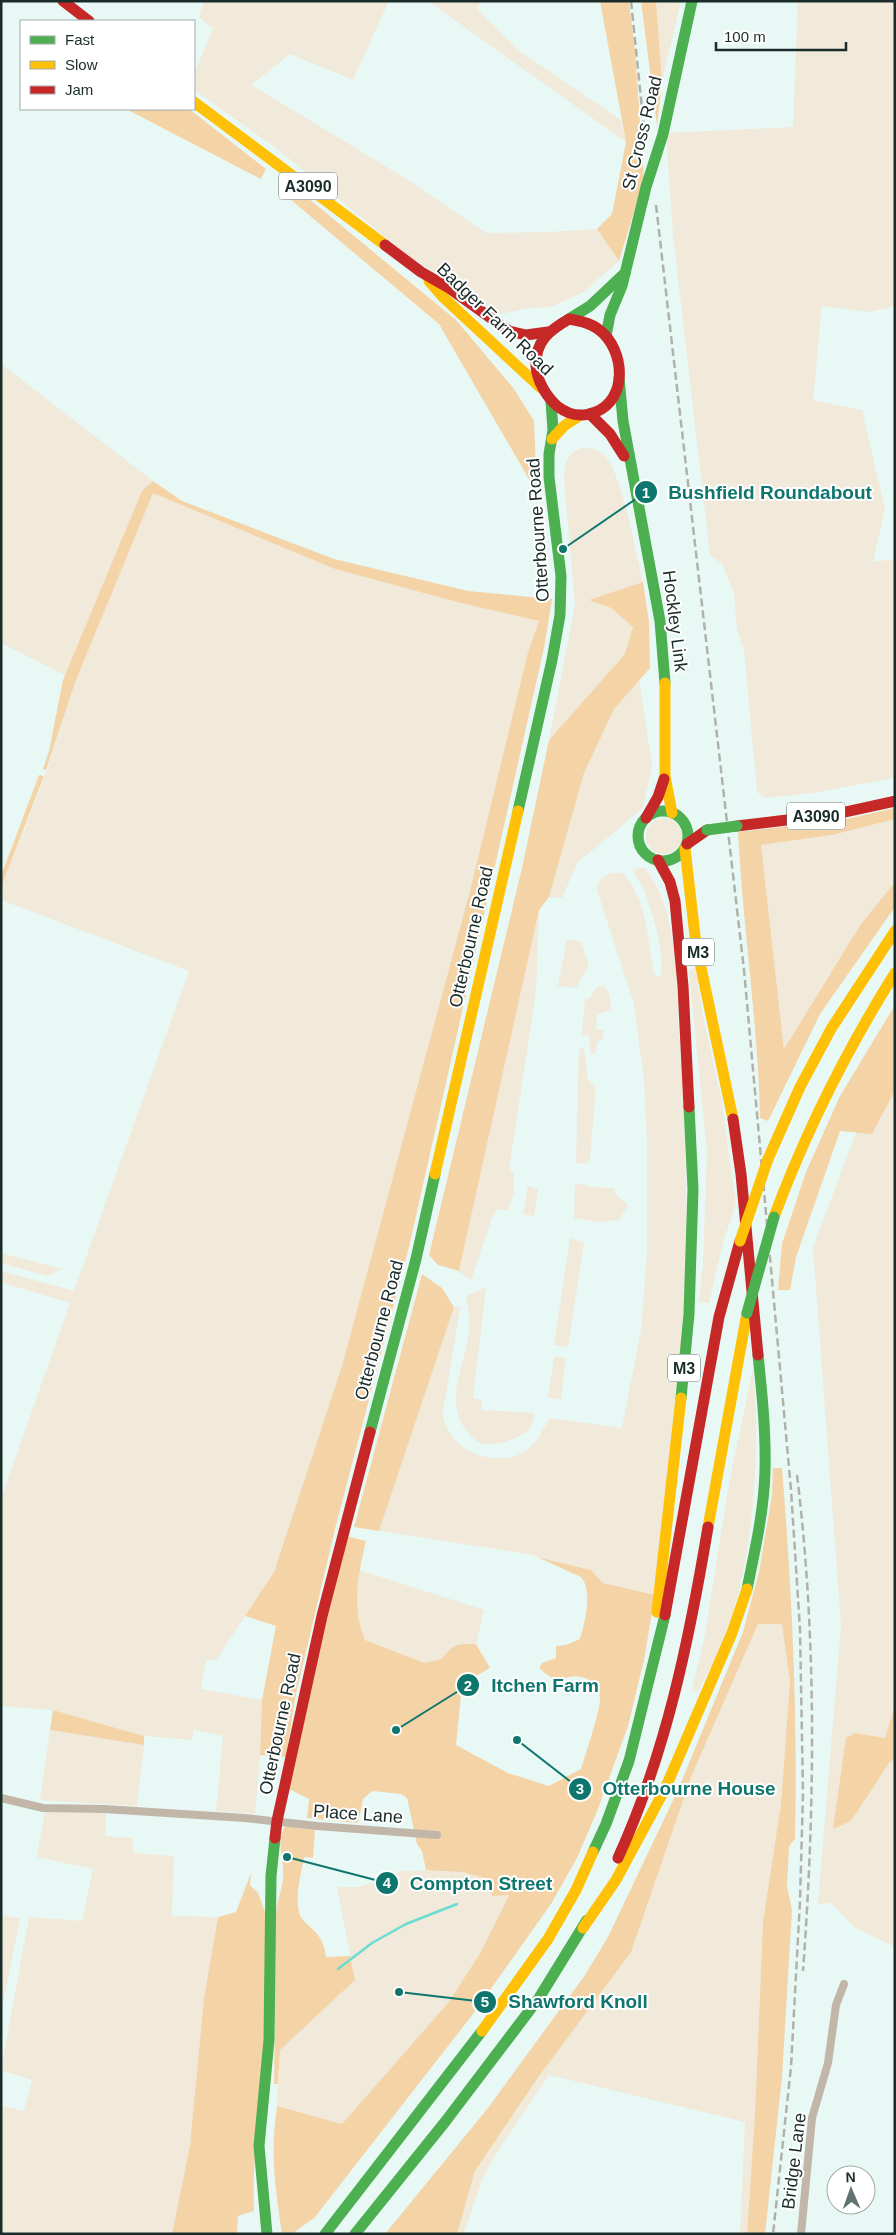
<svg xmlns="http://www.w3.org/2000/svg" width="896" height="2235" font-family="Helvetica,sans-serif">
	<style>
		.green { fill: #f1e9da }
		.forest { fill: #f4d3a7 }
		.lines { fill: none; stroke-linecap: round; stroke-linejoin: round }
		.stream { stroke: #69dcd3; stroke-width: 2.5 }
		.street { stroke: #c1b6a8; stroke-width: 8 }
		.fast { stroke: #4caf50; stroke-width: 11 }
		.slow { stroke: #ffc107; stroke-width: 11 }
		.jam { stroke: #c62828; stroke-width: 11 }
		.rail { stroke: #b1b1aa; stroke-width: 2.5; stroke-dasharray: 8 4; stroke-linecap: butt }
		.fast-bridge { stroke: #4caf50; stroke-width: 11 }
		.slow-bridge { stroke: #ffc107; stroke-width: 11 }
		.labels { text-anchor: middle; stroke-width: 4; stroke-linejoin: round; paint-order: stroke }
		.shield { fill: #fff; stroke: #5f6b6a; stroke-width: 1 }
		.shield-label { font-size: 16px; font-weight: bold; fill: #1a2c2a }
		.street-label { font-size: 18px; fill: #1a2c2a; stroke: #fff }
		.leader { fill: none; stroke: #0f766e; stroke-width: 2 }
		.callout-dot { fill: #0f766e; stroke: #fff; stroke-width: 2 }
		.mark-label { font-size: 15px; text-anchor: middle; font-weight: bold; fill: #fff }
		.callout-label { font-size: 19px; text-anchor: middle; font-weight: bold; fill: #0f766e; stroke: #fff; stroke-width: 4; stroke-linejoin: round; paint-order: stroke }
	</style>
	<rect width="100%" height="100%" fill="#e8f8f5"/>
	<g class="green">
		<polygon points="204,1 389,1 353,80 290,54 251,85 410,181 486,233 549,232 597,229 619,261 583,292 551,307 528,308 501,314 410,257 276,148 194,90 194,74 213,29 199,17"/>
		<polygon points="428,1 483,1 476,8 518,50 621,120 626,142"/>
		<polygon points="656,1 681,1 662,82"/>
		<polygon points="798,1 895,1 895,306 870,312 822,306 813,400 862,410 885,509 873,562 895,559 895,778 813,793 765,798 757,792 744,650 737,630 734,593 722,564 710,555 673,235 666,133 793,127"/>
		<polygon points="1,364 153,481 147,486 335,569 457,602 539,621 528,652 470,891 342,1366 274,1572 216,1660 206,1660 201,1689 262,1700 260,1755 255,1814 216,1811 223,1736 194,1730 192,1740 144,1736 53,1710 1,1706 1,1499 70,1303 1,1282 1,1271 74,1291 189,971 1,900 1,887 39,793 76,681 1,643"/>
		<path d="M581,448c8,0 15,0 22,6 19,15 33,102 40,128l-53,18 21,8 22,19 -8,27 -76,86 26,-135 -11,-127c2,-16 1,-23 17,-30z"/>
		<polygon points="639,679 652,765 643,808 577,863 562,898 549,897 584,773 614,709"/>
		<circle cx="664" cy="836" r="18"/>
		<polygon points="895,819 895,882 861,924 784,1049 761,845 832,835"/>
		<path d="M638,868h7c34,42 31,114 34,167 6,89 10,178 6,267 -2,33 -7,65 -10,98 -7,65 -14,130 -20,195l-52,-12 -12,-13 -63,-16 -149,-23 75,-224h6c-4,27 -9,55 -13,82 -1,8 -5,19 -4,27 5,33 46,50 75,39 15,-6 25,-23 31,-37l73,10 19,-98 6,-76v-113l-3,-61 -10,-76 -37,-114c1,-15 13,-18 26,-17 25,29 24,67 32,102l5,2c6,-23 -8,-66 -17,-89 -2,-6 -7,-10 -9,-17z"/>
		<polygon points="539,910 536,991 509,1170 514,1172 514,1194 507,1211 498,1209 493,1215 471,1280 459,1272"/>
		<polygon points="567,939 581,942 589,965 576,988 558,986"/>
		<polygon points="695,968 703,1016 721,1098 736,1204 723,1242 709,1303 699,1302 703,1264 707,1150 689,971"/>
		<path d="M602,985c9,5 8,15 9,25l-14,4 -1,15 8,2 -2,9 -4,1 -3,13h-4l-2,-18 -7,-2 3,-35h4l8,-12z"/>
		<polygon points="895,1038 895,1947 854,1927 831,1903 818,1904 841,1625 813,1247 890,1043"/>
		<polygon points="584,1048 588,1080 595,1087 595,1097 590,1160 586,1164 576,1163 579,1049"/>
		<polygon points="583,1184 590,1187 614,1188 616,1195 628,1205 619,1220 598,1222 574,1218 575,1185"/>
		<polygon points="528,1186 538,1189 534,1216 523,1214"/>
		<polygon points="570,1238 584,1243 568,1347 554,1345"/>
		<polygon points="1,1253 62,1269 47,1276 1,1263"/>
		<path d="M486,1287l-13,111 9,2v10l53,3c-2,14 -7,20 -20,25 -15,6 -33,12 -45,-3 -27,-30 -8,-62 -2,-97 3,-14 0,-28 -2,-42z"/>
		<polygon points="554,1357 566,1358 561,1399 548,1398"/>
		<path d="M753,1368c8,86 1,200 -33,281 -7,15 -16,29 -23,44l-5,-3 13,-55 23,-146z"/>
		<path d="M359,1570l125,40 -8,34c-18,0 -23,-1 -34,15l-19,4 -58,-23c-11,-24 -9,-45 -6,-70z"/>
		<polygon points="758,1624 783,1624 790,1681 781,1804 763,1922 755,2114 747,2234 740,2234 745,2122 549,2075 494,2157 482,2180 464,2234 457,2234 475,2171 556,2053 691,1777"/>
		<polygon points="50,1730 144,1745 137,1806 40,1800"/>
		<polygon points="45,1812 106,1813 105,1836 133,1838 133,1853 174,1856 172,1916 218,1917 204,1998 190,2145 172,2234 1,2234 1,2106 24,2111 32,2080 1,2070 29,1917 82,1921 93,1869 37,1857"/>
		<polygon points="436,1870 463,1872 490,1880 492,1896 509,1894 481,1952 448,2003 342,2124 277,2106 280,2050 355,1980 337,1887 359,1887 402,1871"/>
		<polygon points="1,1915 20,1918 1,2014"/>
	</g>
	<g class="forest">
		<polygon points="600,1 629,1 635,51 644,179 619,261 597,229 612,214 626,142"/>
		<polygon points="641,1 656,1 662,82 657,126"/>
		<polygon points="126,109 189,109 266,169 261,179"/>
		<polygon points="278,189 297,189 456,320 514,389 534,421 537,493 439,324"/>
		<polygon points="153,481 182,501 334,559 468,591 552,599 544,648 409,1247 336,1525 295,1698 286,1757 260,1755 262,1700 276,1626 245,1616 274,1572 342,1366 470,891 528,652 539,621 457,602 335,569 153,493 76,680 46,770 43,769 49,751 63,680 142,491"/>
		<polygon points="643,582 649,622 650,668 614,709 584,773 549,897 539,910 459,1271 438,1265 429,1255 522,868 549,740 625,654 633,627 611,608 589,600"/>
		<polygon points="39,775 44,776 2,885 1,876"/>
		<path d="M895,808v11l-63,16 -71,10 23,204 77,-125 34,-42v25l-75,107 -52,107 -8,-3c-2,-95 -17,-190 -22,-286l109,-13z"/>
		<polygon points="895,1005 895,1090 872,1134 840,1131 796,1257 790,1290 778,1290 782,1244 806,1172 840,1096"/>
		<polygon points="422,1274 442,1288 454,1307 379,1531 354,1527"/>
		<path d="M773,1468h9c10,124 16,247 13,371l-6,7 -2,40 5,24 -10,167 -17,157h-18l8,-120 8,-192 18,-118 9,-123 -8,-57h-24l-67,153 -60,175 -91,123 -65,96 -18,63h-72l103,-126 97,-133 23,-38 70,-147 65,-158 16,-60 13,-77z"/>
		<path d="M346,1536l20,5c-8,34 -15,66 -1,99l59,23 18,-4c11,-16 16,-15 34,-15l14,24 -28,16 -6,61 52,28 41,13 32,-17c4,-13 20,-60 19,-71 -1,-10 -7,-19 -19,-21 -23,-3 -19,12 -42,-9l3,-5 14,-5v-12l10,-1 14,-6c5,-17 13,-48 1,-62l-44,-20 54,13 12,13 52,12 -11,65 -16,66 -30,83 -21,49 -26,46 -78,110 -158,203 -23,17h-10c-7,-47 -12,-80 -5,-128l65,18 106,-121 33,-51 28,-57 -17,1 -2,-16 -27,-8 -37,-2 -4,-19 -5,-7 -10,-46 -6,-4 -29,-3 -9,8 -5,24 -51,-5 2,-19 -20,-10 33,-156z"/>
		<polygon points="895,1706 895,1758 889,1763 851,1821 833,1829 846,1738 855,1733 885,1738"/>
		<polygon points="53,1710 144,1736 144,1745 50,1730"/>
		<path d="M285,1826l30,4 -2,28 -9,-1c-3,17 -9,38 -5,55 2,10 13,15 19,23 5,7 7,14 8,22l24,-1 5,24 -75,70 -2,34h-4l1,-65c-11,64 -24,127 -21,192l-16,5 -1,18h-65l18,-89 14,-147 14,-81 18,-5 15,-39 -1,12 8,8 7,19 11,3c1,-13 5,-23 7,-35 2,-20 -8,-36 2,-54z"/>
	</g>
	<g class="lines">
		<polyline class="stream" points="338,1969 372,1943 406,1924 457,1904"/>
		<g class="street">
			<polyline points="1,1798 43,1808 104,1809 245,1818 317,1826 437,1835"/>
			<polyline points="801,2234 812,2118 828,2063 836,2005 844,1984"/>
		</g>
		<g class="fast">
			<polyline points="569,319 590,306 625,273"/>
			<polyline points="606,336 610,315 622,286 646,187 663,134 692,1"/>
			<polyline points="619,378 623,421 660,621 665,683"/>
			<polyline points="518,811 552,660 560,615 561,576 549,477 549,454 553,430 551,401"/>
			<circle cx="663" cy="836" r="25"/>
			<polyline points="681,1398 689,1314 693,1189 689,1107"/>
			<polyline points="370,1432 416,1259 435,1174"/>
			<path d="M747,1589c8,-39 17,-78 18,-118 1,-39 -3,-78 -7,-116"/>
			<polyline points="593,1852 606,1824 629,1761 665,1615"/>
			<polyline points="267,2234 259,2146 269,2040 271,1876 275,1838"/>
			<polyline points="325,2234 482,2031"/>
			<polyline points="355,2234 445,2122 539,1998 587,1920"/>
		</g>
		<g class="slow">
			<polyline points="194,102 385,245"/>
			<polyline points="429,281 444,298 541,388"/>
			<polyline points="552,439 564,426 579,416"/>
			<polyline points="665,683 665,776 672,813"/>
			<polyline points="685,849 696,944 733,1119"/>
			<polyline points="768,1159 800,1087 831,1029 895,931"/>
			<polyline points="435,1174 518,811"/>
			<path d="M774,1217c32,-86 72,-166 121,-244"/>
			<polyline points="708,1527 747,1313"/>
			<polyline points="657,1612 681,1398"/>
			<polyline points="583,1928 616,1880 665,1789 732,1633 747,1589"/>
			<polyline points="482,2031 548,1939 576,1890 593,1852"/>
		</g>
		<g class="jam">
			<polyline points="63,1 89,21"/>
			<polyline points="385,245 421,272 449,288 509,331 526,335 548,332"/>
			<path d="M569,319c13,2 25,5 35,15 23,24 22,72 -15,80 -12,3 -23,-1 -32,-8 -11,-10 -20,-25 -21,-40 -1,-25 14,-36 33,-47z"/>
			<polyline points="591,415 610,434 624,456"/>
			<polyline points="646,818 658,797 664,779"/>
			<polyline points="737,826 836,814 895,801"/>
			<polyline points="687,844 707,830"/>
			<polyline points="658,860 670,882 675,901 683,986 689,1107"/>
			<polyline points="733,1119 741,1174 758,1355"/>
			<polyline points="665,1615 719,1317 740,1241"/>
			<polyline points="275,1838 277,1821 322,1616 370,1432"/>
			<path d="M618,1858c48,-105 71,-217 90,-331"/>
		</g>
		<g class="rail">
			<polyline points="631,1 644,128"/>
			<polyline points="656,205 744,970 791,1490 800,1629 803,1794 800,1901 791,2067 773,2234"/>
			<path d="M797,1475c20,164 18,332 6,496"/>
		</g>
		<g class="fast-bridge">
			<polyline points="707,830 737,826"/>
			<polyline points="747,1313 774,1217"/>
		</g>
		<polyline class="slow-bridge" points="740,1241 768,1159"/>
	</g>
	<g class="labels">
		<g class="shield">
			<rect x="279" y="172.5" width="58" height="27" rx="4"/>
			<rect x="787" y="802.5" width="58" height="27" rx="4"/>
			<rect x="682" y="938.5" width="32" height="27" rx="4"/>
			<rect x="668" y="1354.5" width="32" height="27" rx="4"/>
		</g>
		<g class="shield-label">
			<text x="308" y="192">A3090</text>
			<text x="816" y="822">A3090</text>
			<text x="698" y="958">M3</text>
			<text x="684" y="1374">M3</text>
		</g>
		<g class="street-label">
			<text transform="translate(642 133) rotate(-76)" y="6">St Cross Road</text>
			<text transform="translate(495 319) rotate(44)" y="6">Badger Farm Road</text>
			<text transform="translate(538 530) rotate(-94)" y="6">Otterbourne Road</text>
			<text transform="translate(675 621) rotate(83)" y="6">Hockley Link</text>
			<text transform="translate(471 937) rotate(-77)" y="6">Otterbourne Road</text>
			<text transform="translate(379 1330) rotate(-75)" y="6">Otterbourne Road</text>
			<text transform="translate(280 1724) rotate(-78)" y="6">Otterbourne Road</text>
			<text transform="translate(358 1814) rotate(4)" y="6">Place Lane</text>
			<text transform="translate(794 2161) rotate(-83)" y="6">Bridge Lane</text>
		</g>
	</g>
	<path class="leader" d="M563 549L646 492M396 1730L468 1685M517 1740L580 1789M287 1857L387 1883M399 1992L485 2002"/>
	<g class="callout-dot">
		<circle cx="563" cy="549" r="5"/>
		<circle cx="396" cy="1730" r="5"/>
		<circle cx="517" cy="1740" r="5"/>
		<circle cx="287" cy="1857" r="5"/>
		<circle cx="399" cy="1992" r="5"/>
		<circle cx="646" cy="492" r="12"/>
		<circle cx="468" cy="1685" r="12"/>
		<circle cx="580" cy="1789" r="12"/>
		<circle cx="387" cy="1883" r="12"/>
		<circle cx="485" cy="2002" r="12"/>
	</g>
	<g class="mark-label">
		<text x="646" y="498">1</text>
		<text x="468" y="1691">2</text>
		<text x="580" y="1794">3</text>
		<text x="387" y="1888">4</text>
		<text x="485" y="2007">5</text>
	</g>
	<g class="callout-label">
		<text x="770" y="499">Bushfield Roundabout</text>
		<text x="545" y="1692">Itchen Farm</text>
		<text x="689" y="1795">Otterbourne House</text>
		<text x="481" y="1890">Compton Street</text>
		<text x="578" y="2008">Shawford Knoll</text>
	</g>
	<rect width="896" height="2235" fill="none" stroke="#1a2c2a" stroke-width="5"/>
	<rect x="20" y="20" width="175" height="90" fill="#ffffff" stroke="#a3abaa"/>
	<rect x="30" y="36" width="25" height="8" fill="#4caf50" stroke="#a3abaa"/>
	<text x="65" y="45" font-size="15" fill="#1a2c2a">Fast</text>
	<rect x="30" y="61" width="25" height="8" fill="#ffc107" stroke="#a3abaa"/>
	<text x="65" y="70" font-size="15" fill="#1a2c2a">Slow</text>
	<rect x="30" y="86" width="25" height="8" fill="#c62828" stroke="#a3abaa"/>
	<text x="65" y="95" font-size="15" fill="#1a2c2a">Jam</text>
	<g transform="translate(851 2190) rotate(358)"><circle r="24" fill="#ffffff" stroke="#a3abaa"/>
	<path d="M0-4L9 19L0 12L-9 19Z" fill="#627371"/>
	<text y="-8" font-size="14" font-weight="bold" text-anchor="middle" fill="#1a2c2a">N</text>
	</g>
	<path d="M716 42v8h130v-8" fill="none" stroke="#1a2c2a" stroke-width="2.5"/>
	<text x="724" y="42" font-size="15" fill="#1a2c2a" stroke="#ffffff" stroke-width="4" paint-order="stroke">100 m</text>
</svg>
